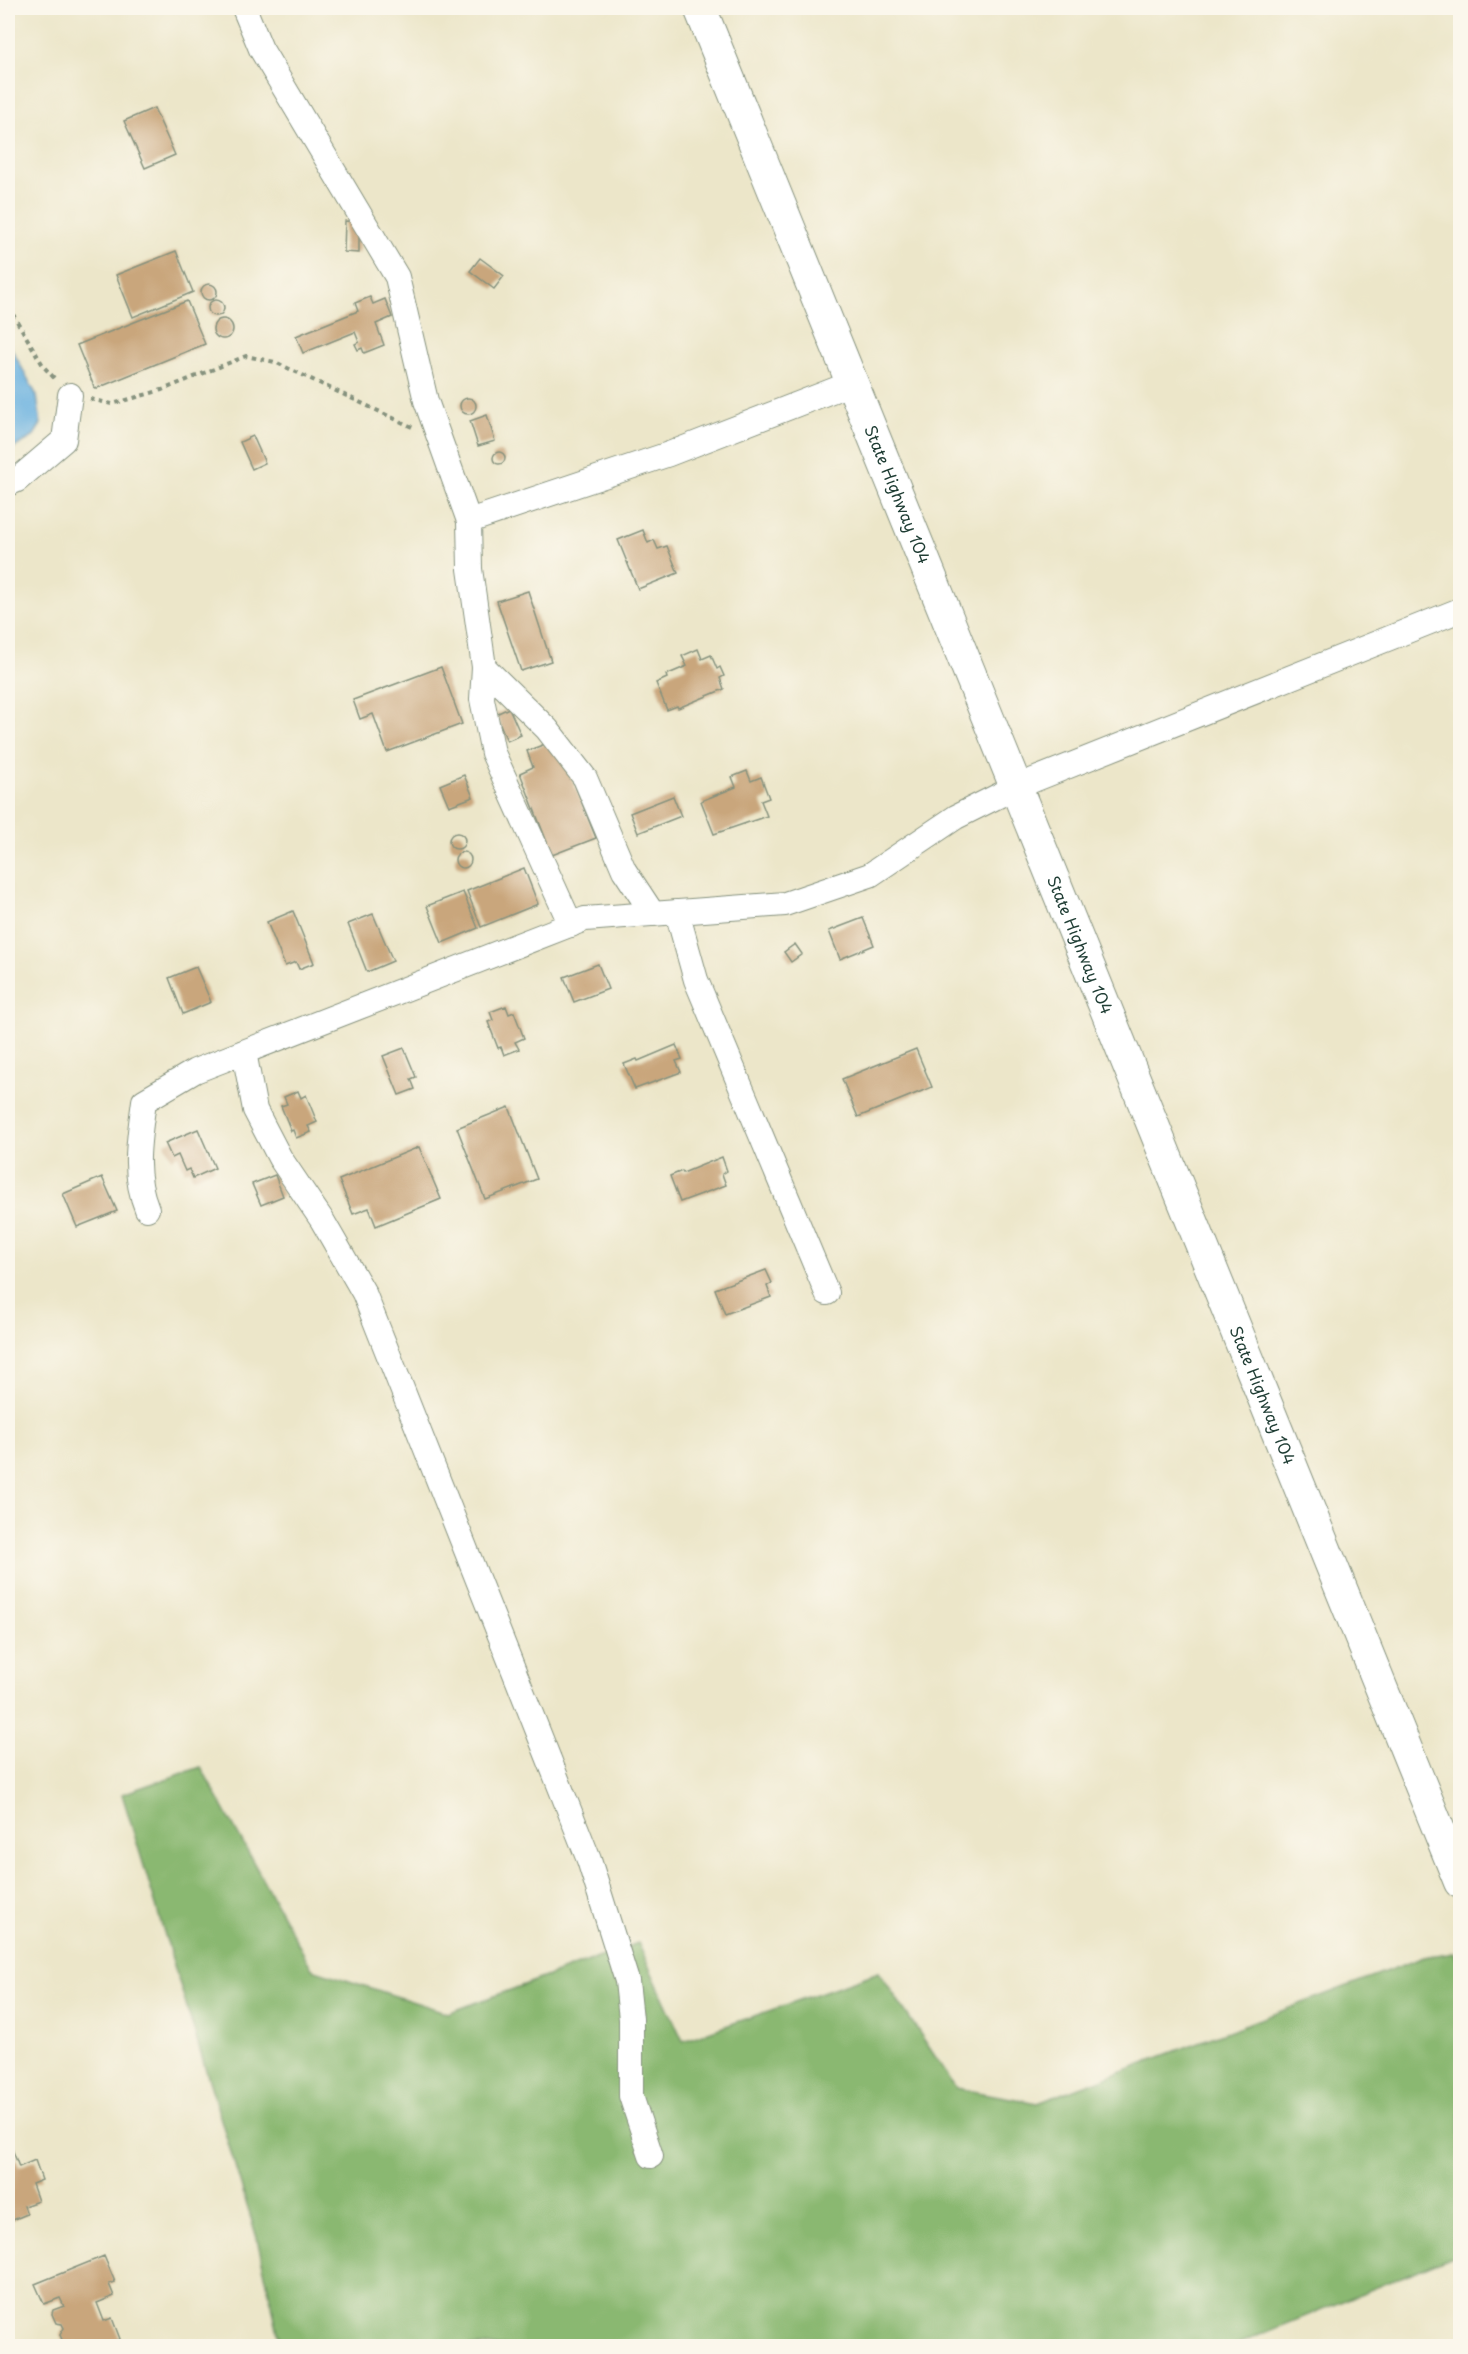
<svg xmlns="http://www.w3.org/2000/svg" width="1468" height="2354" font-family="'Playpen Sans',sans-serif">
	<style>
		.forest { fill: #8ab871; stroke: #547a52; stroke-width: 1.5 }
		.water { fill: #67b0df; stroke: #43768a; stroke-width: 1.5 }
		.building { fill: #c9a67c }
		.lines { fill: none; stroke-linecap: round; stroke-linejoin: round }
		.minor-casing { stroke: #86927e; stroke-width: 26 }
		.major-casing { stroke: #86927e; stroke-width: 34 }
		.path { stroke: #86927e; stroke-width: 4; stroke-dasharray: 4.5 4.5; stroke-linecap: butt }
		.minor { stroke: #fff; stroke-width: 24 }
		.major { stroke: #fff; stroke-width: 32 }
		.labels { text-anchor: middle; stroke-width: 6; stroke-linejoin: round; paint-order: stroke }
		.street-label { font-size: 16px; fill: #1f3d34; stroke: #fbf7ec }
	</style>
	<rect width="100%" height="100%" fill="#fbf7ec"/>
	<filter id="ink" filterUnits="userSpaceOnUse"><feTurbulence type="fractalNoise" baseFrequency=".0167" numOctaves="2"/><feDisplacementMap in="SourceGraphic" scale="12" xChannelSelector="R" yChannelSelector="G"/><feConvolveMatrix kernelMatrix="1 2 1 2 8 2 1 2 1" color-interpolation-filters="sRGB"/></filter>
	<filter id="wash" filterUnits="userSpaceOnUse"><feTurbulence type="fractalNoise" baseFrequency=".008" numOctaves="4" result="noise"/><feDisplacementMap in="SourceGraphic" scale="24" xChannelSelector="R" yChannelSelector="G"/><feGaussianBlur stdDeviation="1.35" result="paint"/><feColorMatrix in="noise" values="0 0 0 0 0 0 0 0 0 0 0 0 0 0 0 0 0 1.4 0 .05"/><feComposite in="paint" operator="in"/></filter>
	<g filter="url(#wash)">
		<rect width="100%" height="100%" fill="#ece6c9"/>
		<polygon class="forest" points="201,1767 312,1969 448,2013 638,1943 683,2041 879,1972 956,2088 1038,2103 1424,1957 1454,1952 1460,1968 1460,2253 1233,2346 281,2346 257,2238 122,1794"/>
		<polygon class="water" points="8,342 37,396 41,424 33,437 8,451"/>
		<g id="blocks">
			<g class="building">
				<polygon points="154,108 175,155 145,168 124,121"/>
				<polygon points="345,221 359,222 359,253 344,252"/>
				<polygon points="176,251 193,292 133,317 116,275"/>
				<polygon points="480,258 504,276 494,289 470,271"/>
				<circle cx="209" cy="292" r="8"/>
				<polygon points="370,297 373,304 385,299 392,317 376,324 384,345 364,353 362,348 358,350 355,344 359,342 355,332 303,353 296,336 358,311 355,303"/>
				<circle cx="216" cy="308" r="8"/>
				<polygon points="187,301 205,344 95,389 77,345"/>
				<circle cx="223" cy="329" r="10"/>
				<circle cx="468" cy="406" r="8"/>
				<polygon points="487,415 495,441 478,446 470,421"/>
				<polygon points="253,436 265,463 252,469 240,442"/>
				<circle cx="499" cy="458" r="6"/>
				<polygon points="643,530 648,543 654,540 658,549 667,546 678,573 638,589 618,540"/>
				<polygon points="528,591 551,661 521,671 497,601"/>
				<polygon points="698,649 702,659 711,655 717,669 720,667 724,676 720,678 724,689 678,708 677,706 667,710 656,683 667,678 666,675 687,666 682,656"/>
				<polygon points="441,667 462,724 387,752 373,714 360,719 353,700"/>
				<polygon points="509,708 521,735 507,741 496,714"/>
				<polygon points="553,741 563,756 596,838 552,855 520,773 533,767 527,751"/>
				<polygon points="747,771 751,781 761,777 769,798 761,801 767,816 714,834 701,801 736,787 732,777"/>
				<polygon points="464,775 473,797 449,806 440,785"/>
				<polygon points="673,796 681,816 638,833 630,813"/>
				<circle cx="457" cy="841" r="8"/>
				<circle cx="463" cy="860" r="8"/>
				<polygon points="524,868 538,904 481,927 467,891"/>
				<polygon points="463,892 478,928 442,943 427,906"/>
				<polygon points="293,911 314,963 299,969 296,962 285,966 267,922"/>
				<polygon points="373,914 393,961 367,972 348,924"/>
				<polygon points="863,918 874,945 840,959 829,931"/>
				<polygon points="795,944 802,954 791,962 784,952"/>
				<polygon points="598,964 608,989 574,1002 564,977"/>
				<polygon points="196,967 211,1002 183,1014 169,978"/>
				<polygon points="506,1006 509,1014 514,1012 524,1038 515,1042 519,1049 504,1055 501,1047 498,1048 488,1022 493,1020 490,1012"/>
				<polygon points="676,1045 682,1059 676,1061 681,1072 635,1089 624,1064 637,1059 638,1061"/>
				<polygon points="404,1048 416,1077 411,1079 415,1089 399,1095 383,1056"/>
				<polygon points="916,1049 932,1087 858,1117 842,1079"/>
				<polygon points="298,1091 301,1098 306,1095 317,1122 308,1126 311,1132 296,1138 293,1130 291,1131 281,1106 287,1104 284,1097"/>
				<polygon points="509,1107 537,1179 485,1199 457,1128"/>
				<polygon points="198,1129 215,1168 193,1178 189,1169 185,1171 178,1155 172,1158 165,1143"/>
				<polygon points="419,1147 441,1199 376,1226 369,1208 353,1214 339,1180"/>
				<polygon points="722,1157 727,1171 722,1174 726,1185 680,1202 670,1176 682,1171 683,1173"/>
				<polygon points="275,1175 283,1196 261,1205 252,1184"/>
				<polygon points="102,1177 117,1211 77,1227 63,1194"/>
				<polygon points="766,1270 772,1283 767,1286 771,1297 725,1314 715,1289"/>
				<polygon points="11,2146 19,2167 35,2160 42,2180 32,2184 38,2201 24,2206 27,2214 8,2222 8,2148"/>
				<polygon points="104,2256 115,2282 109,2284 114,2296 97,2303 104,2321 112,2318 120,2339 101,2346 79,2346 77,2342 69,2345 64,2344 60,2335 64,2328 62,2324 56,2323 52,2314 53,2310 64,2306 60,2298 44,2304 35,2284"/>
			</g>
		</g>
	</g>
	<g filter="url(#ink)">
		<use href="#blocks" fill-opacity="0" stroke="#86927e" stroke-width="1.5"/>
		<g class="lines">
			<defs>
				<g id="minor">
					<polyline points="244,8 261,49 397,277 426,401 469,521 470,569 484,667 547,729 585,778 624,870 653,914"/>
					<polyline points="8,484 17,480 64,440 70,395"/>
					<polyline points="469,521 669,454 852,383"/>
					<polyline points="484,667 482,699 493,753 571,925"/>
					<polyline points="677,912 696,980 827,1293"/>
					<polyline points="244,1052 255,1110 280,1158 322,1220 364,1293 589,1860 627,1981 631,2019 631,2096 651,2156"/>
					<path d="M147,1209c-15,-37 -8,-69 -3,-108l51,-30 390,-152 200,-15 85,-29 86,-58 60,-30 444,-177"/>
				</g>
				<g id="major">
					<path id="s1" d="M700,8l760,1874"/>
				</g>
			</defs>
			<use href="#minor" class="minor-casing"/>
			<use href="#major" class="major-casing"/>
			<g class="path">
				<polyline points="8,306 44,367 56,380"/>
				<polyline points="90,399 112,404 162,390 246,356 275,362 412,427"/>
			</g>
			<use href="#minor" class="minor"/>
			<use href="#major" class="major"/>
		</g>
	</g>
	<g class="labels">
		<g class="street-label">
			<text dy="6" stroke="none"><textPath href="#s1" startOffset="525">State Highway 104</textPath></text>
			<text dy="6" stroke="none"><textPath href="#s1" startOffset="1011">State Highway 104</textPath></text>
			<text dy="6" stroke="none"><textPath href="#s1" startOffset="1497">State Highway 104</textPath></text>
		</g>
	</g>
	<rect width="1468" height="2354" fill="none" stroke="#fbf7ec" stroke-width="30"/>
</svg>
